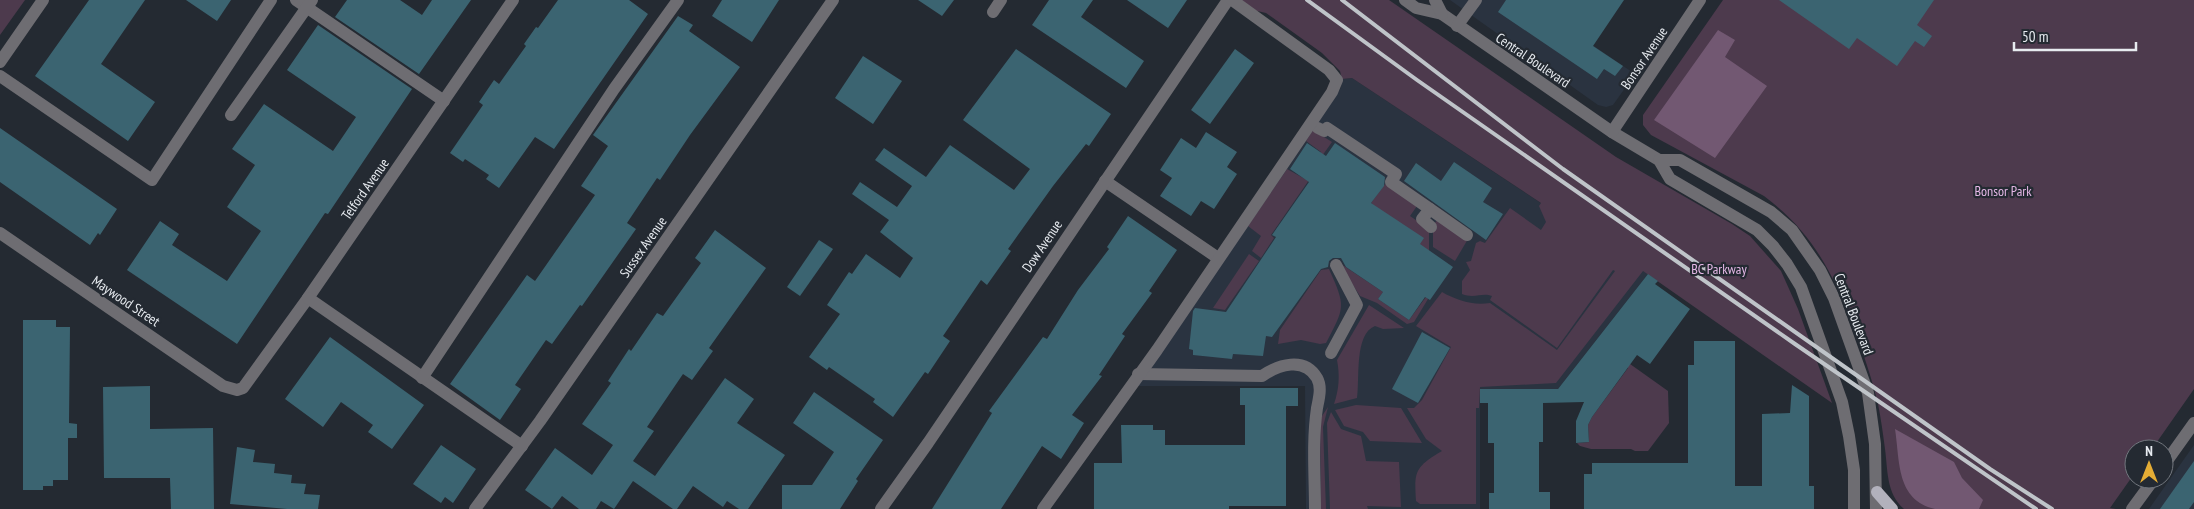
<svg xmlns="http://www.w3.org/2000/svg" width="2194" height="509" font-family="'PT Sans Narrow',sans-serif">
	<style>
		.built { fill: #2a3340 }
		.green { fill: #4d3a4d }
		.forest { fill: #725872 }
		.building { fill: #3b6471 }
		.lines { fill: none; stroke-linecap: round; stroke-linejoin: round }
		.minor { stroke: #6e6d72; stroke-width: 12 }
		.major { stroke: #b2b1bc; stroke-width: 12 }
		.rail { stroke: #bfc4c9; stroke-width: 4 }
		.labels { text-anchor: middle; stroke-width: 4.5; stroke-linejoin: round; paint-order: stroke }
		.street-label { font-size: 14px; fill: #e7ebf0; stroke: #242a32 }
		.park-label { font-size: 14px; fill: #e5b7e6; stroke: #242a32 }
	</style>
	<rect width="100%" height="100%" fill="#242a32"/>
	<g class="built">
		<polygon points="1450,0 1526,0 1635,74 1613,105 1606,107 1598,105"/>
		<polygon points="1352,78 1648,274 1558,389 1480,390 1480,509 1306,509 1305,386 1130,386 1333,100 1341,87 1342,79"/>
		<polygon points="2194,445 2194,509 2149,509"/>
	</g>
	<g class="green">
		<polygon points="0,0 25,0 0,35"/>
		<path d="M1240,0h149l227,157 116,67 18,12 31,35 17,38 34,94 -189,-132 -87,112 -76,4 -1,21h-3v96h-56l-4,-3c-2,-30 -1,-34 26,-50l-16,-12 -19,-31h7l8,-8 29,-53 -35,-21 26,-34c14,8 31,14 48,11l67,47 58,-79 -2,-1 -56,78 -67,-48 2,-4c-10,-4 -17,3 -30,-2v-13l8,-11 -4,-8 5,-1 5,-18 4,-2 5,2 25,-35 31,22 5,-8 -7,-16 2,-3 -189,-125 -10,1 -2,-8 -18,-18 -56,-40 -13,-3z"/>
		<path d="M1723,0h471v389l-42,60h-18v25l-24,34 6,1h-212c-18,-16 -16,-38 -19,-60 -2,-15 -4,-30 -7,-45 -6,-26 -16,-54 -25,-79 -21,-54 -42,-94 -89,-129l-113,-61 -8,-10v-10z"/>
		<polygon points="1313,130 1332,142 1322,156 1320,154 1321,152 1306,141"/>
		<polygon points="1315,166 1318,167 1271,235 1274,238 1261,258 1252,251 1261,236 1248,226 1287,169 1305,179"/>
		<polygon points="1385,184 1417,206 1410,216 1429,229 1429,253 1371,203"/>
		<polygon points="1439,218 1468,239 1455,261 1433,247 1433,225"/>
		<polygon points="1249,254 1259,261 1225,310 1213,308"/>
		<polygon points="1341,264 1383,292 1378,299 1409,320 1426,297 1428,299 1414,322 1407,324 1377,303 1360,296 1340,265"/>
		<path d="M1329,269c17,38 16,38 -3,74l-6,1 -19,-4 -23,4 2,-14 41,-60z"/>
		<path d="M1369,305l35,23 -21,1 -8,-3c-21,8 -15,53 -18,72l-23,6c5,-15 6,-28 3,-44z"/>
		<polygon points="1623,359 1668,391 1669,423 1648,451 1635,451 1631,449 1591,449 1580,446 1577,443 1589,442 1588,425 1592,417 1628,368"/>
		<polygon points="1356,405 1401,408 1422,443 1370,441 1363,432 1344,426 1335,410"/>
		<polygon points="1328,407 1323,427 1326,509 1321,509 1320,419"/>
		<polygon points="1331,412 1341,429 1361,436 1366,461 1399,462 1401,507 1367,506 1368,509 1330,509 1327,423"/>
	</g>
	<g class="forest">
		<polygon points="1718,30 1735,40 1725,57 1767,86 1715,158 1654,120"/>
		<path d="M1895,429l59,33 8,16 21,22 -4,9c-14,0 -30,0 -44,0 -39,-9 -35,-48 -40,-80z"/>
	</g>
	<g class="building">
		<polygon points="89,0 145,0 101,64 155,102 128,141 35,76"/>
		<polygon points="186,0 231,0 217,21"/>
		<polygon points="347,0 400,0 422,15 432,0 471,0 419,74 335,17"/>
		<polygon points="558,0 629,0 648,14 554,149 535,137 499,188 486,179 489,175 465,159 463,162 450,153 483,105 479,102 494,80 499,84 526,46 524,44 536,27 538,28"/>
		<polygon points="722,0 779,0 752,42 712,16"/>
		<polygon points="918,0 954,0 942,16"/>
		<polygon points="1049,0 1093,0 1081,17 1144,61 1126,88 1032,25"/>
		<polygon points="1127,0 1187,0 1168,28"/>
		<polygon points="1506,0 1624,0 1593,46 1623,66 1615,76 1604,69 1597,79 1498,12"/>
		<polygon points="1779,0 1934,0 1917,25 1932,36 1924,47 1915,41 1897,66 1857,38 1849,49"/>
		<polygon points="678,16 693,25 689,31 740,67 690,135 660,180 657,178 627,223 636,229 582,306 580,305 552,344 546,340 515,385 521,389 500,420 450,384 527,275 535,281 595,195 581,186 608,146 593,135"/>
		<polygon points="318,25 412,89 328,214 325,213 237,344 127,270 160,221 179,234 172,245 227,281 261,231 227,207 255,165 232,149 264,104 333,151 356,117 287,70"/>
		<polygon points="1016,49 1111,114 1089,146 1086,144 1053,186 1008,249 1011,251 987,285 981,280 943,336 950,341 928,374 925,372 893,417 873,402 875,399 829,367 827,370 809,357 840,314 827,305 849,272 852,274 866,254 900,278 913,258 880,232 889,220 852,194 860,182 897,207 912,186 875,160 884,148 926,177 950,145 1014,190 1030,169 963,120"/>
		<polygon points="1235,49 1254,63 1210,124 1191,110"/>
		<polygon points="863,56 902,81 873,124 835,98"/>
		<polygon points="0,128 117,209 100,235 98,233 90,245 0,182"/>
		<polygon points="1206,132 1237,152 1227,167 1237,174 1214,209 1201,201 1191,216 1160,196 1172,178 1160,170 1181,138 1196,148"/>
		<polygon points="1307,143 1326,156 1335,143 1385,177 1384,186 1371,203 1424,238 1420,244 1453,267 1430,300 1425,297 1409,320 1378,299 1383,292 1346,267 1341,258 1333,258 1329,261 1328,267 1321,269 1272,337 1266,336 1263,356 1233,354 1232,359 1193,355 1193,350 1189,349 1193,311 1195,308 1226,312 1276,237 1272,235 1309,182 1290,169"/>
		<polygon points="1454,162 1492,188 1483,202 1503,214 1486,240 1404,181 1416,163 1441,181"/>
		<polygon points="1128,216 1177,250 1149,291 1152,293 1122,334 1125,336 1099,375 1102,376 1072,415 1084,423 1061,459 1042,446 1001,509 932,509 992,413 989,411 1043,337 1047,339 1078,290 1109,249 1107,247"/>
		<polygon points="715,230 766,268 709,348 713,351 692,380 683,374 647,427 654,431 633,461 655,476 725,378 754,399 737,423 785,455 748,509 739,509 727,501 723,507 693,486 677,509 673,509 633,481 614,509 601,501 596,509 579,509 562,496 552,509 525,490 555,448 592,475 613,445 582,424 611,383 608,381 629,349 631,351 657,313 663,316 701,263 695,258"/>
		<polygon points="819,240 833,249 800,296 787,287"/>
		<polygon points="1648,274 1658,281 1655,284 1690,309 1650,364 1637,355 1592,417 1588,425 1589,442 1576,443 1576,421 1584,402 1543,403 1543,442 1539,442 1539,492 1550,492 1550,509 1489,509 1489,493 1494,493 1494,443 1488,443 1488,403 1480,403 1480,389 1558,389"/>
		<polygon points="23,320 56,320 56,327 70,327 69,423 77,424 77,438 68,438 68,480 53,480 53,486 43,486 43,490 23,490"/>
		<polygon points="1422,332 1450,348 1418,403 1392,389"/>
		<polygon points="330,337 424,405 392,449 368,432 373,425 341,402 323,427 285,399"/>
		<polygon points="1694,341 1735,341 1735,486 1762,486 1762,414 1790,413 1792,385 1809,396 1809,486 1814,486 1814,509 1584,509 1584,474 1592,474 1592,463 1688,463 1688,365 1694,365"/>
		<polygon points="150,386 150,429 213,428 214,509 171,509 170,478 104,478 103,387"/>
		<polygon points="1240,388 1298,388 1298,406 1286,406 1286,506 1229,506 1229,509 1094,509 1094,463 1122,463 1121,425 1153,425 1153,430 1165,430 1165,445 1245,445 1245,405 1240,405"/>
		<polygon points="814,392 883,440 856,479 858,481 840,509 782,509 782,485 812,485 834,452 793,423"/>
		<polygon points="441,445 476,469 453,503 445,497 441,503 413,484"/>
		<polygon points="237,447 255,450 253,462 275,464 274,473 292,475 291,483 306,484 304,494 320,495 318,509 287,509 230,504"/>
		<polygon points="2194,461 2194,502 2189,509 2160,509"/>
	</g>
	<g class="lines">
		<g class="minor">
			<polyline points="296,0 444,101"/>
			<polyline points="1405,0 1416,8 1442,14 1612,132 1659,160 1670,179 1757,230 1773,246 1787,264 1801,287 1842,402 1849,436 1854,470 1854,509"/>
			<polyline points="1435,0 1442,14"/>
			<polyline points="993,12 1001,0"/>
			<polyline points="1457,26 1476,0"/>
			<polyline points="0,62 43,0"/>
			<polyline points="0,76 152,180 271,0"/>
			<polyline points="231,115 312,0"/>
			<polyline points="1318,128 1324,131 1327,128 1396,174 1391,182 1430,209 1422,219 1431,227"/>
			<polyline points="1612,132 1700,0"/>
			<polyline points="1659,160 1680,160 1771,212 1792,230 1820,270 1834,298 1868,393 1875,444 1876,509"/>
			<polyline points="1105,181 1218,258"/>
			<polyline points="1430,209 1467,235"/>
			<polyline points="0,233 223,386 237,390 243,388 308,298 513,0"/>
			<polyline points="308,298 522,446"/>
			<polyline points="1331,353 1357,305 1336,265"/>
			<path d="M1138,374l124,2c16,-11 42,-20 55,2 5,9 2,20 0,30 -5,34 -2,67 -2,101"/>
			<polyline points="422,378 614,89 678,0"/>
			<polyline points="2164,465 2194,423"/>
			<polyline points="475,509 540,421 833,0"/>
			<polyline points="881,509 928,443 1228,0"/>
			<polyline points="1043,509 1157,350 1332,92 1337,80 1329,70 1232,0"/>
			<polyline points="2132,509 2154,479"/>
		</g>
		<polyline class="major" points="1877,492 1892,509"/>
		<g class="rail">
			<polyline points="1307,0 1417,80 1795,344 2036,509"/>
			<polyline points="1342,0 1563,169 1990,469 2052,509"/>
		</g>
	</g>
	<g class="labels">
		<g class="street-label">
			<text transform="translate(1644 58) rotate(-56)" y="5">Bonsor Avenue</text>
			<text transform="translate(1533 60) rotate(34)" y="5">Central Boulevard</text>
			<text transform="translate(365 189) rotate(-55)" y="5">Telford Avenue</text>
			<text transform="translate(1042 246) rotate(-56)" y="5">Dow Avenue</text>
			<text transform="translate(643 247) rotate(-55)" y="5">Sussex Avenue</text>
			<text transform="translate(126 301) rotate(34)" y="5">Maywood Street</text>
			<text transform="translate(1854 314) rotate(69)" y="5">Central Boulevard</text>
		</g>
		<g class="park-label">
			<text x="2003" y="196">Bonsor Park</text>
			<text x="1719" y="274">BC Parkway</text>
		</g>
	</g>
	<g transform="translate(2149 464)"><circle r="24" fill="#242a32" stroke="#72777e"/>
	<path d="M0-4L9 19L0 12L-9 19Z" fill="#e5ad35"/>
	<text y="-8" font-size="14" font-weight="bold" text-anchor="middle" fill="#e7ebf0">N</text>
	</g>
	<path d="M2014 42v8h122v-8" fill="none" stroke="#e7ebf0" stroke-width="2.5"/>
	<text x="2022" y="42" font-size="15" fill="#e7ebf0" stroke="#242a32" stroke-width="4" paint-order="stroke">50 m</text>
</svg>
